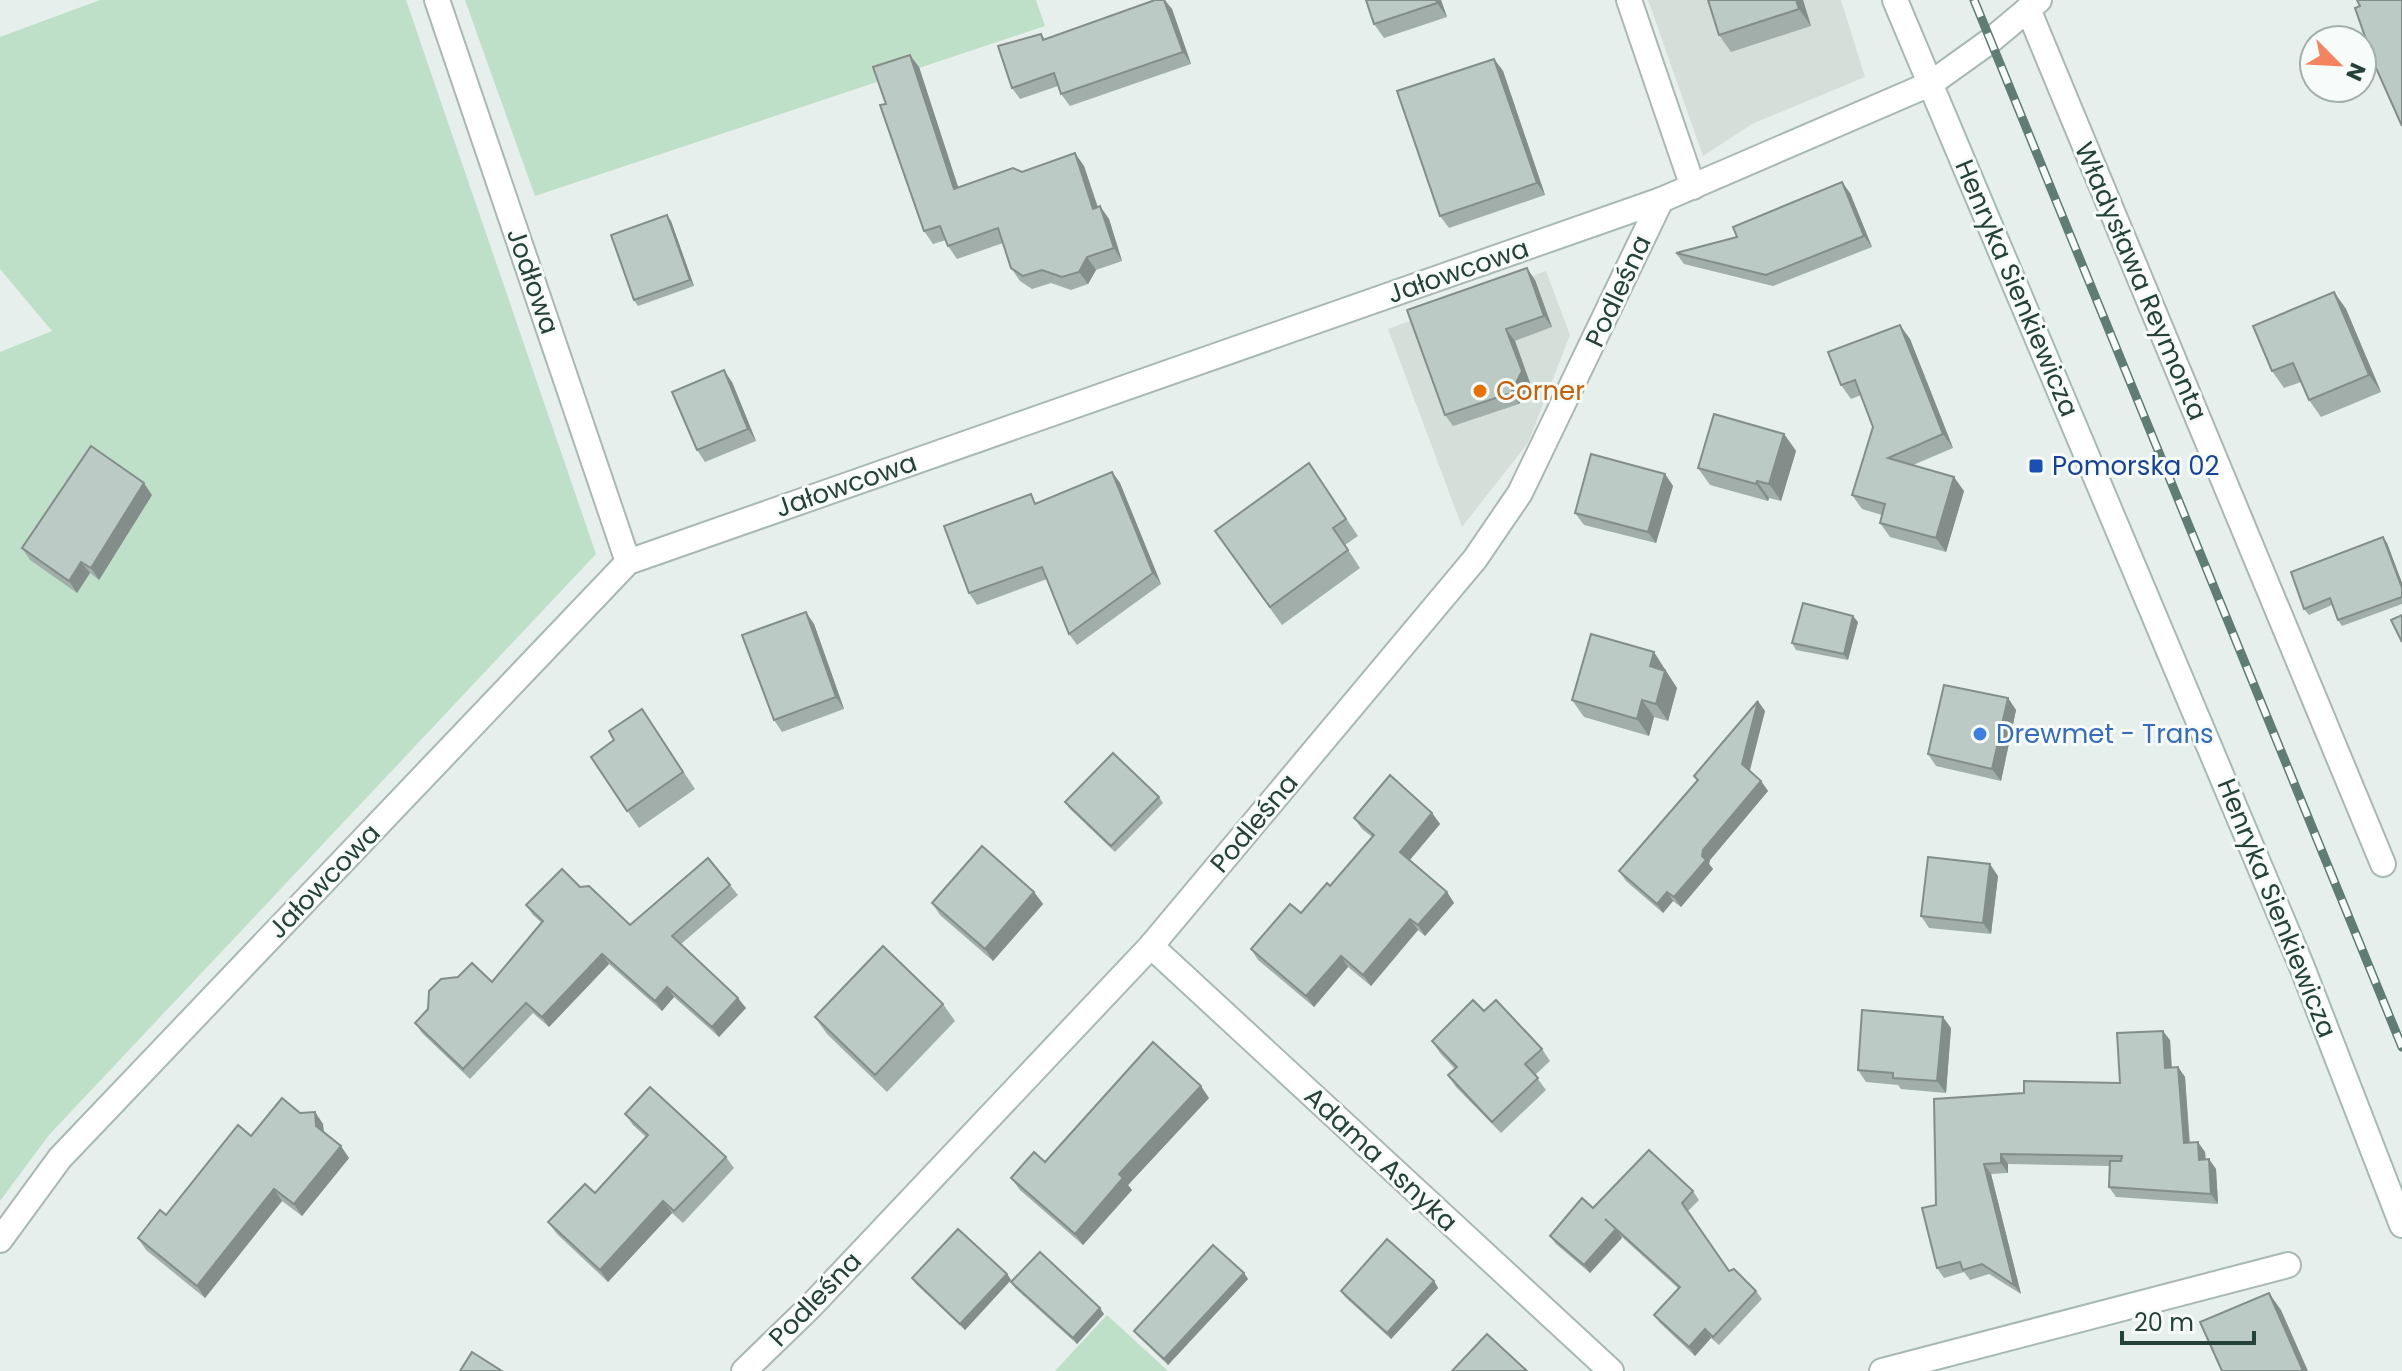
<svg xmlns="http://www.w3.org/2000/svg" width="2402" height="1371" font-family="Poppins,sans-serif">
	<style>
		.built { fill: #d4dfda }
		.green { fill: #bfe0c8 }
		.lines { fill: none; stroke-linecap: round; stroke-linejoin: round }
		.street-casing { stroke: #a8b8b2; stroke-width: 28 }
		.secondary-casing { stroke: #a4bbb3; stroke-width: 28 }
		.street { stroke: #fff; stroke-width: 24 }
		.secondary { stroke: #fff; stroke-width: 24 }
		.rail-casing { stroke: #5f7d75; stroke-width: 9 }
		.rail { stroke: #f7fbf9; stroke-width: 6; stroke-dasharray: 18; stroke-linecap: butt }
		.wall { fill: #a1aea9 }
		.shaded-wall { fill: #838d89 }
		.building { fill: #bbcac4; stroke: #838d89; stroke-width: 2 }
		.food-dot { fill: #e8710a; stroke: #f7fbf9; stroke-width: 3 }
		.transit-dot { fill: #1a4fb4; stroke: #f7fbf9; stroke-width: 3 }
		.shop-dot { fill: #3f7fe0; stroke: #f7fbf9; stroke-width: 3 }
		.labels { text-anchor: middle; stroke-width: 6; stroke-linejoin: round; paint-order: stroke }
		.street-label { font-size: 26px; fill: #24423a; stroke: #f7fbf9 }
		.food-label { font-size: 26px; fill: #c56008; stroke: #f7fbf9; text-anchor: start }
		.transit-label { font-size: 26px; fill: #164399; stroke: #f7fbf9; text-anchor: start }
		.shop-label { font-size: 26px; fill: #366cbe; stroke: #f7fbf9; text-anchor: start }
	</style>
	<rect width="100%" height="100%" fill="#e6efeb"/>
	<g class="built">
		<polygon points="1648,0 1841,0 1865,77 1752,124 1703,156"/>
		<polygon points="1546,271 1570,335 1528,443 1462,527 1388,329"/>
	</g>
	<g class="green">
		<polygon points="100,0 406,0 596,554 49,1135 0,1201 0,352 52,331 0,269 0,37"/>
		<polygon points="465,0 1036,0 1045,26 535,196"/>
		<polygon points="1107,1315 1168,1371 1055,1371"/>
	</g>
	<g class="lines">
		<defs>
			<g id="street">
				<polyline points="437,0 628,562"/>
				<polyline points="1629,0 1693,187"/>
				<polyline points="2028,9 2383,864"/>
				<polyline points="1151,946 1611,1371"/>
				<polyline points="0,1240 60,1158 628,562 1661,200 1930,84 1990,41 2039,0"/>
				<polyline points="744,1371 810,1307 1151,946 1475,559 1520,493 1661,200"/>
				<polyline points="1882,1371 2288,1265"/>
			</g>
			<polyline id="secondary" points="1895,0 2302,967 2402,1225"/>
		</defs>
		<use href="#street" class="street-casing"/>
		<use href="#secondary" class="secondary-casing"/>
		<use href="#street" class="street"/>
		<use href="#secondary" class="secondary"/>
		<defs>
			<polyline id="rail" points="1974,0 2402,1047"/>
		</defs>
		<use href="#rail" class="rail-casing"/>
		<use href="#rail" class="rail"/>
	</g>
	<g class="wall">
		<polygon points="1155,0 1165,0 1172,9 1191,64 1070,106 1061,94 1058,86 1020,99 1012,88 1041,34 1045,39"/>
		<polygon points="1366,0 1441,0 1447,17 1384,38 1374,24"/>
		<polygon points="1708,0 1803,0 1811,26 1731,52 1719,35"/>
		<polygon points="1494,59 1503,71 1545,195 1449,228 1440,216"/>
		<polygon points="919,67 958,187 1022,172 1084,166 1098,207 1109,219 1122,261 1096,270 1088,284 1071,290 1051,283 1032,289 1020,281 1011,268 1003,243 957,259 948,246 946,240 933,244 924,231 886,104"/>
		<polygon points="1850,193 1872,247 1773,286 1684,264 1676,253 1737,237"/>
		<polygon points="671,221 694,286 638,306 634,300"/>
		<polygon points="1535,280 1552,327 1515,341 1530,383 1519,404 1453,426 1445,415"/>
		<polygon points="2334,292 2346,309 2381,392 2321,417 2309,400 2301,382 2284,388 2272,371"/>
		<polygon points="1910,339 1953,448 1913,465 1964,491 1946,552 1890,537 1880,523 1882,515 1862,509 1852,495 1873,427 1861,395 1851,399 1841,385"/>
		<polygon points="732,382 756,441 705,462 697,450"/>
		<polygon points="1784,434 1796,451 1781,501 1769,498 1768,501 1710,485 1698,468"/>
		<polygon points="1309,463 1358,536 1345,545 1360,568 1282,625 1215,531"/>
		<polygon points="1112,472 1120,483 1161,584 1077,645 1069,634 1047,579 977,605 969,593 1037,503"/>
		<polygon points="1665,474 1673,486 1656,543 1584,525 1575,513"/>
		<polygon points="152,495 99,580 90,573 77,593 30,560 22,548"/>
		<polygon points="2383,537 2387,543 2402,583 2402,604 2342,626 2338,620 2332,605 2309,615 2304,609"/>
		<polygon points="1858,622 1848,660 1796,650 1792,643"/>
		<polygon points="814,624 844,709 782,732 774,720"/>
		<polygon points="1666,669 1666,672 1677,688 1668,721 1654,717 1649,736 1584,717 1572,700"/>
		<polygon points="2008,698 2016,710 2001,781 1936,766 1928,754"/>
		<polygon points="642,709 695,789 639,828 591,757 614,740"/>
		<polygon points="1765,711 1749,771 1761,781 1768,791 1710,860 1709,864 1713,869 1681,907 1673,901 1663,913 1626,881 1619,871 1697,781 1694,776"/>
		<polygon points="1159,797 1163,803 1115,852 1069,808 1065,802"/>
		<polygon points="1432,813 1440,824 1410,860 1447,892 1454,903 1425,936 1418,930 1371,986 1348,967 1314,1007 1258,960 1251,949 1301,913 1330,886 1372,837 1362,829 1354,818"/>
		<polygon points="1998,876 1991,934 1929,928 1921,916"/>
		<polygon points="730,885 738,895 681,944 746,1008 719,1037 674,997 662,1011 609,964 549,1027 533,1013 470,1079 422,1033 415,1023 428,1009 492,982 542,923 533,915 526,905 580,887 630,925"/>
		<polygon points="1034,892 1043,904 993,961 940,915 932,903"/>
		<polygon points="943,1004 955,1021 887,1092 827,1034 815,1017"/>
		<polygon points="1484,1011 1542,1049 1550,1061 1535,1075 1546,1090 1501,1133 1456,1087 1448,1075 1455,1069 1440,1053 1432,1041"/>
		<polygon points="1951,1028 1946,1093 1901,1089 1898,1085 1866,1082 1858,1070"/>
		<polygon points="2170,1040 2172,1067 2178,1067 2185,1077 2190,1143 2205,1152 2206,1160 2216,1169 2218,1204 2116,1197 2109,1187 2110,1166 2008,1164 2008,1173 1991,1174 2021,1294 1989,1274 1970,1280 1964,1272 1944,1278 1937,1268 1936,1205 2024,1093 2120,1083"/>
		<polygon points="1209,1098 1128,1185 1132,1190 1083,1245 1020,1190 1011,1178 1045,1162"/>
		<polygon points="315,1112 323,1124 324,1132 349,1158 302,1216 282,1201 205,1298 146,1250 138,1238 166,1215 251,1136"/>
		<polygon points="625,1114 726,1157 734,1168 683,1223 672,1213 608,1282 557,1234 548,1222 595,1193 646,1137 633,1125"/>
		<polygon points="1693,1191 1699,1200 1688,1211 1729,1271 1756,1291 1762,1299 1719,1345 1711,1338 1695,1356 1660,1323 1654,1315 1679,1289 1622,1237 1590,1273 1556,1244 1550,1236"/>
		<polygon points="1244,1273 1248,1279 1168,1365 1139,1337 1134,1331"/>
		<polygon points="1007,1274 1011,1280 965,1330 916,1284 912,1278"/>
		<polygon points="1434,1281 1438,1288 1391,1339 1345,1297 1341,1291"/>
		<polygon points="1011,1282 1104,1314 1077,1344 1015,1288"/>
	</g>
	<g class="shaded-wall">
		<polygon points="1164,0 1172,9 1191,64 1183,52"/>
		<polygon points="1436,0 1441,0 1447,17 1437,3"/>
		<polygon points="1796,0 1803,0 1811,26 1799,9"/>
		<polygon points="910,55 919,67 963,202 954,189"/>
		<polygon points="1494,59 1503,71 1545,195 1537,183"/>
		<polygon points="1075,153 1084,166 1102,221 1093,209"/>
		<polygon points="1842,182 1850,193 1872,247 1864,236"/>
		<polygon points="1100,206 1109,219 1122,261 1114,248"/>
		<polygon points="667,215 671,221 694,286 690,280"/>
		<polygon points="1087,257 1096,270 1088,284 1079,272"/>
		<polygon points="1527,268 1535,280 1552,327 1544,316"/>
		<polygon points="2334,292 2346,309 2381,392 2369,375"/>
		<polygon points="1900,325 1910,339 1953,448 1943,434"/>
		<polygon points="1506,329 1515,341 1530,383 1519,404 1511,393"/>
		<polygon points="724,370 732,382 756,441 748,429"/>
		<polygon points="1784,434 1796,451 1781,501 1769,484"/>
		<polygon points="1112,472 1120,483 1161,584 1153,573"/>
		<polygon points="1665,474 1673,486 1656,543 1648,532"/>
		<polygon points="1954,477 1964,491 1946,552 1936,538"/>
		<polygon points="1757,481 1769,498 1768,501 1756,484"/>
		<polygon points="144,483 152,495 99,580 91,568"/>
		<polygon points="2383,537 2387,543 2402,583 2402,588"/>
		<polygon points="81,562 90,573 77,593 69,581"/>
		<polygon points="806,612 814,624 844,709 836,697"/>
		<polygon points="1853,616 1858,622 1848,660 1844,654"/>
		<polygon points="1654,652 1677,688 1668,721 1656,704 1650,666"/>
		<polygon points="2008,698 2016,710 2001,781 1992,769"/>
		<polygon points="1642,700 1654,717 1649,736 1637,719"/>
		<polygon points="1758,701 1765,711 1749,774 1742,764"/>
		<polygon points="1761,781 1768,791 1710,860 1709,864 1713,869 1681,907 1674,897 1702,856 1703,850"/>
		<polygon points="1432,813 1440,824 1407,863 1400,852"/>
		<polygon points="1990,864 1998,876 1991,934 1983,923"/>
		<polygon points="1034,892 1043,904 993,961 985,949"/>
		<polygon points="1447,892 1454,903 1425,936 1418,925"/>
		<polygon points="1667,892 1673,901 1663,913 1657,904"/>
		<polygon points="1410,919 1418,930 1371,986 1363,975"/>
		<polygon points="602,954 609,964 549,1027 542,1017"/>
		<polygon points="1341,956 1348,967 1314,1007 1306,996"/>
		<polygon points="667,987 674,997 662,1011 655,1001"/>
		<polygon points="738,998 746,1008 719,1037 712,1027"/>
		<polygon points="1943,1017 1951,1028 1946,1093 1937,1081"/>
		<polygon points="2163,1031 2170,1040 2172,1078 2165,1068"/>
		<polygon points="2178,1067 2185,1077 2190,1153 2184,1143"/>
		<polygon points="1201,1086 1209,1098 1128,1185 1132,1190 1083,1245 1075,1234 1119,1174"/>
		<polygon points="315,1112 323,1124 324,1138 316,1126"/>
		<polygon points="2198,1142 2205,1152 2206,1170 2199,1160"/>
		<polygon points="341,1146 349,1158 302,1216 294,1204"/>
		<polygon points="2001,1154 2008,1164 2008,1173 2001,1163"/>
		<polygon points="2209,1159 2216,1169 2218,1204 2211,1194"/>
		<polygon points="1984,1164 1991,1174 2021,1294 2014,1285"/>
		<polygon points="274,1189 282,1201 205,1298 197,1286"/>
		<polygon points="663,1201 672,1213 608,1282 600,1270"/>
		<polygon points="1616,1229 1622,1238 1590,1273 1584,1265"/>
		<polygon points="1244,1273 1248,1279 1168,1365 1164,1359"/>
		<polygon points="1007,1274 1011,1280 965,1330 960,1324"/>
		<polygon points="1434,1281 1438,1288 1391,1339 1387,1333"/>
		<polygon points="2269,1293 2281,1310 2308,1371 2303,1371"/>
		<polygon points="1100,1308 1104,1314 1077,1344 1073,1338"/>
		<polygon points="1705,1329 1711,1338 1695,1356 1689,1347"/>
	</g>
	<g class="building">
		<polygon points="1155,0 1164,0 1183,52 1061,94 1054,73 1012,88 998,46 1041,34 1043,40"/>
		<polygon points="1366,0 1436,0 1437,3 1374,24"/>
		<polygon points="1708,0 1796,0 1799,9 1719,35"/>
		<polygon points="2357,0 2402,0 2402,126 2376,68 2355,8 2360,6"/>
		<polygon points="910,55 954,189 1013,168 1022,172 1075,153 1093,209 1100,206 1114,248 1087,257 1079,272 1062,277 1042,270 1023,276 1011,268 998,228 948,246 940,226 924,231 880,105 886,104 873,67"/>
		<polygon points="1494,59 1537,183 1440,216 1397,91"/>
		<polygon points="1842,182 1864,236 1766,275 1676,253 1737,237 1733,227"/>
		<polygon points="667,215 690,280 634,300 611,235"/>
		<polygon points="1527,268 1544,316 1506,329 1522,371 1511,393 1445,415 1407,310"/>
		<polygon points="2334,292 2369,375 2309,400 2293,363 2272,371 2253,326"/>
		<polygon points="1900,325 1943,434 1888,458 1954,477 1936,538 1880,523 1885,504 1852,495 1873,427 1855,380 1841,385 1828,352"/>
		<polygon points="724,370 748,429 697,450 672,392"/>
		<polygon points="1714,414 1784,434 1769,484 1757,481 1756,484 1698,468"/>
		<polygon points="91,446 144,483 91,568 81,562 69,581 22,548"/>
		<polygon points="1591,454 1665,474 1648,532 1575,513"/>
		<polygon points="1309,463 1346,519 1333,528 1348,550 1270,607 1215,531"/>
		<polygon points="1112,472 1153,573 1069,634 1042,567 969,593 944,526 1031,494 1035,504"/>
		<polygon points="2383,537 2402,588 2402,597 2338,620 2330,598 2304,609 2291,572"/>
		<polygon points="1803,603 1853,616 1844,654 1792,643"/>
		<polygon points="806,612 836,697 774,720 742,635"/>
		<polygon points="2402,615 2402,642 2391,620"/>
		<polygon points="1591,634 1654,652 1650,666 1665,671 1656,704 1642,700 1637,719 1572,700"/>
		<polygon points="1944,685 2008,698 1992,769 1928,754"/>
		<polygon points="1758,701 1742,764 1761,781 1703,850 1702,856 1706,860 1674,897 1667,892 1657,904 1619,871 1698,780 1694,776"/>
		<polygon points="642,709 683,772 627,811 591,757 614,740 609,731"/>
		<polygon points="1113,753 1159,797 1111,846 1065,802"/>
		<polygon points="1390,775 1432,813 1400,852 1447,892 1418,925 1410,919 1363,975 1341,956 1306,996 1251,949 1290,904 1301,913 1327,883 1330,886 1374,835 1354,818"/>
		<polygon points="982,846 1034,892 985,949 932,903"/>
		<polygon points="1928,857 1990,864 1983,923 1921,916"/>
		<polygon points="708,858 730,885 672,936 738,998 712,1027 667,987 655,1001 602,954 542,1017 526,1003 463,1069 415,1023 428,1009 429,991 441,979 458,977 472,963 492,982 543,921 526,905 562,869 580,887 589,886 630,925"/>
		<polygon points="883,946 943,1004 875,1075 815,1017"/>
		<polygon points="1473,1000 1484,1011 1496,1000 1542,1049 1525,1064 1538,1078 1492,1122 1448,1075 1457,1067 1432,1041"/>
		<polygon points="1862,1010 1943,1017 1937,1081 1893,1078 1893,1073 1858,1070"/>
		<polygon points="2163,1031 2165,1068 2178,1067 2184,1143 2198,1142 2199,1160 2209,1159 2211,1194 2109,1187 2110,1161 2121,1161 2122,1156 2001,1154 2001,1163 1984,1164 2014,1285 1982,1264 1963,1270 1960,1262 1937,1268 1922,1208 1936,1205 1934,1099 2024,1093 2024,1081 2120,1083 2117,1033"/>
		<polygon points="1153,1042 1201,1086 1119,1174 1123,1178 1075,1234 1011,1178 1034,1152 1045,1162"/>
		<polygon points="650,1087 726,1157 674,1211 663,1201 600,1270 548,1222 585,1184 595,1193 648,1135 625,1114"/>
		<polygon points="282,1098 300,1113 315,1112 316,1126 341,1146 294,1204 274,1189 197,1286 138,1238 160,1210 166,1215 238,1125 251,1136"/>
		<polygon points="1649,1150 1693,1191 1682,1203 1729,1271 1734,1269 1756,1291 1713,1337 1705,1329 1689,1347 1654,1315 1680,1287 1605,1219 1616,1229 1584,1265 1550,1236 1582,1198 1593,1208"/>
		<polygon points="958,1229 1007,1274 960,1324 912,1278"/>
		<polygon points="1387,1239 1434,1281 1387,1333 1341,1291"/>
		<polygon points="1213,1245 1244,1273 1164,1359 1134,1331"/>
		<polygon points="1040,1252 1100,1308 1073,1338 1011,1282"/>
		<polygon points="2269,1293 2303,1371 2222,1371 2200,1322"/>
		<polygon points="1487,1334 1527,1371 1452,1371"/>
		<polygon points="472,1352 502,1371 460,1371"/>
	</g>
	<circle class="food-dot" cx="1480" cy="391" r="8"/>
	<rect class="transit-dot" x="2028" y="458" width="16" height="16" rx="4"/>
	<circle class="shop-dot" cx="1980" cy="734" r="8"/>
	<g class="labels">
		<g class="street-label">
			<text transform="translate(1458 271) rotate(-19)" y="9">Jałowcowa</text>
			<text transform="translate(533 281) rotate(71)" y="9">Jodłowa</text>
			<text transform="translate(2141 281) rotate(67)" y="9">Władysława Reymonta</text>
			<text transform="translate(2017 288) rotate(67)" y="9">Henryka Sienkiewicza</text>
			<text transform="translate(1618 291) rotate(-65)" y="9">Podleśna</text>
			<text transform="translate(846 485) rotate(-19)" y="9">Jałowcowa</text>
			<text transform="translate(1254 823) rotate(-50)" y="9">Podleśna</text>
			<text transform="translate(324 881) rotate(-46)" y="9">Jałowcowa</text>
			<text transform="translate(2277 908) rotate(68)" y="9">Henryka Sienkiewicza</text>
			<text transform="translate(1381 1159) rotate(43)" y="9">Adama Asnyka</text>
			<text transform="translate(815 1299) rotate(-46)" y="9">Podleśna</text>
		</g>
		<g class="food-label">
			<text x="1496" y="400">Corner</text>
		</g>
		<g class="transit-label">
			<text x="2052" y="475">Pomorska 02</text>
		</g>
		<g class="shop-label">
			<text x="1996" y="743">Drewmet - Trans</text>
		</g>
	</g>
	<g transform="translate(2338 64) rotate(114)"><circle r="38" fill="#f7fbf9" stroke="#a3b1ad" stroke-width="2"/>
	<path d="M0-6L14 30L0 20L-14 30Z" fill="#f4845f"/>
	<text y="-12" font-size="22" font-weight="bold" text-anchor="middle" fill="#24423a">N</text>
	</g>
	<path d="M2122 1331v12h132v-12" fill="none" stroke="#24423a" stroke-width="4"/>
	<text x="2134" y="1331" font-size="24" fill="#24423a" stroke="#f7fbf9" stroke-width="6" paint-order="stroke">20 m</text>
</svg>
